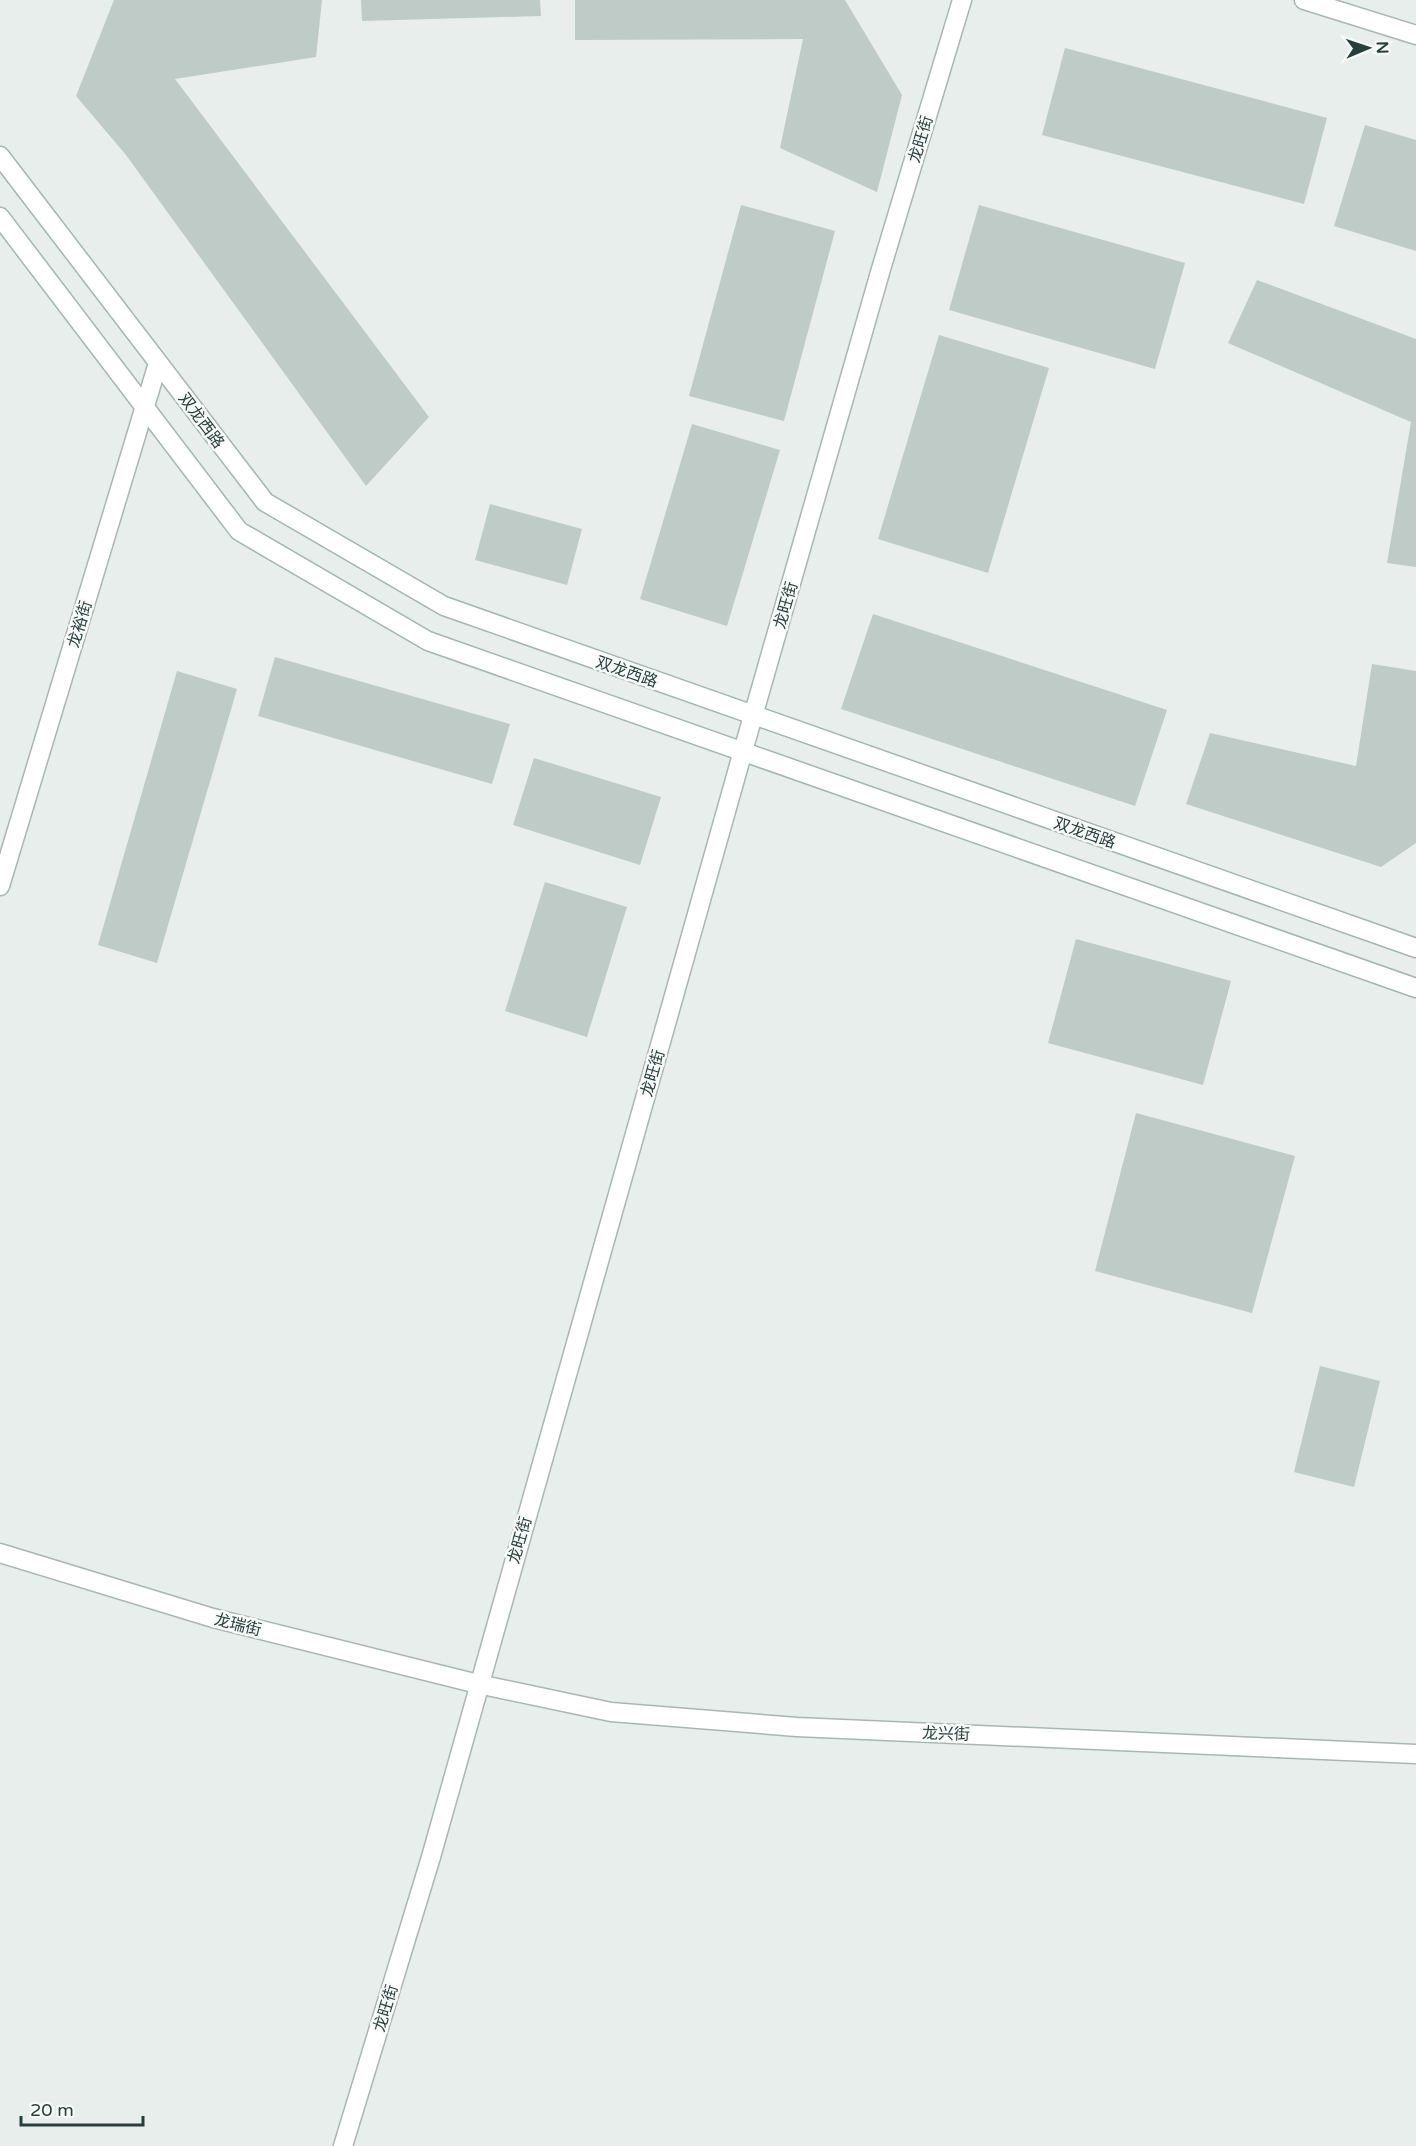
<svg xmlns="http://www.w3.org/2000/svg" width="1416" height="2146" font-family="'Varela Round','Noto Sans SC',sans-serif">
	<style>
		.building { fill: #bfcbc7 }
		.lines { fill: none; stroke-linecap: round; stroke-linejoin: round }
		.street-casing { stroke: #aab6b2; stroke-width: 21 }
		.secondary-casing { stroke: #a3b6b0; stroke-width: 21 }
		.street { stroke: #fff; stroke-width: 18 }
		.secondary { stroke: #fff; stroke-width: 18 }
		.labels { text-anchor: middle; stroke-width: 5; stroke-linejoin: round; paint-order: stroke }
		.street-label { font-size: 16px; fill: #273f3a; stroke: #f7faf9 }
	</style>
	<rect width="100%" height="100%" fill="#e7eeeb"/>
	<g class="building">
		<polygon points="114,0 322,0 316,57 175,79 429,417 366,486 126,155 76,96"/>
		<polygon points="361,0 540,0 541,16 362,21"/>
		<polygon points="575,0 845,0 902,95 877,192 780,148 803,39 575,40"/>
		<polygon points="1065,48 1327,118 1304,204 1042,135"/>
		<polygon points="1365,125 1416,140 1416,251 1334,226"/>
		<polygon points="741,205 835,231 784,421 689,396"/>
		<polygon points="979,205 1185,263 1155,369 949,310"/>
		<polygon points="1257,280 1416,339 1416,567 1387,563 1411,422 1228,343"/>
		<polygon points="939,335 1049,368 988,573 878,539"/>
		<polygon points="692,424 780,450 727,626 640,599"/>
		<polygon points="490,504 582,529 567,585 475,560"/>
		<polygon points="873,614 1167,710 1135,806 841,709"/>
		<polygon points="275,657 510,724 492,784 258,716"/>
		<polygon points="1372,664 1416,671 1416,843 1381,867 1186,804 1210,733 1356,766"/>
		<polygon points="177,671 237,689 157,963 98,945"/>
		<polygon points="534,758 661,797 640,865 513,825"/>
		<polygon points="545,882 627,907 587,1037 505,1011"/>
		<polygon points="1076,939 1231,981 1203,1085 1048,1043"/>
		<polygon points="1136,1113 1295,1156 1252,1313 1095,1271"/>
		<polygon points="1320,1366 1380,1381 1354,1487 1294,1472"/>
	</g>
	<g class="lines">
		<defs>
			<g id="street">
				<polyline points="1304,0 1416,35"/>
				<polyline points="0,886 158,363"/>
				<polyline points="0,1553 213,1618 478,1684 611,1712 797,1727 1416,1754"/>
				<polyline points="343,2146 431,1857 743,751 881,269 962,0"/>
			</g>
			<g id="secondary">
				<polyline points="0,156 265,502 444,606 1416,948"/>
				<polyline points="0,217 239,531 428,641 1416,988"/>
			</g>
		</defs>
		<use href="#street" class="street-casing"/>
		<use href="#secondary" class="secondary-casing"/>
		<use href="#street" class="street"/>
		<use href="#secondary" class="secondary"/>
	</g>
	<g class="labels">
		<g class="street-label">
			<text transform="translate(920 139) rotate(-73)" y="6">龙旺街</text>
			<text transform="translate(202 420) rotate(53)" y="6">双龙西路</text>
			<text transform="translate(785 605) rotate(-74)" y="6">龙旺街</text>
			<text transform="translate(79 624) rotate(-73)" y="6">龙裕街</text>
			<text transform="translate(627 671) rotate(19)" y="6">双龙西路</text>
			<text transform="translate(1085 832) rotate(19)" y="6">双龙西路</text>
			<text transform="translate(652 1073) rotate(-74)" y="6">龙旺街</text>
			<text transform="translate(519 1540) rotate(-74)" y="6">龙旺街</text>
			<text transform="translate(238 1624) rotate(14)" y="6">龙瑞街</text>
			<text transform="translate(946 1733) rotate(2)" y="6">龙兴街</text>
			<text transform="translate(385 2008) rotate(-73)" y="6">龙旺街</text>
		</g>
	</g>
	<g transform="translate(1368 48) rotate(88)" stroke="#f7faf9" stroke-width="4.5" paint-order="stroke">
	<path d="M0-4.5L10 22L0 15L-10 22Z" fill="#273f3a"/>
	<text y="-9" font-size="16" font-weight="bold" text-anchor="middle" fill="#273f3a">N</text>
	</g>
	<path d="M21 2116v9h122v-9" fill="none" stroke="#273f3a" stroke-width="3"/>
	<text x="30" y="2116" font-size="18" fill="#273f3a" stroke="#f7faf9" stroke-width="4.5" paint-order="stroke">20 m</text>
</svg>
